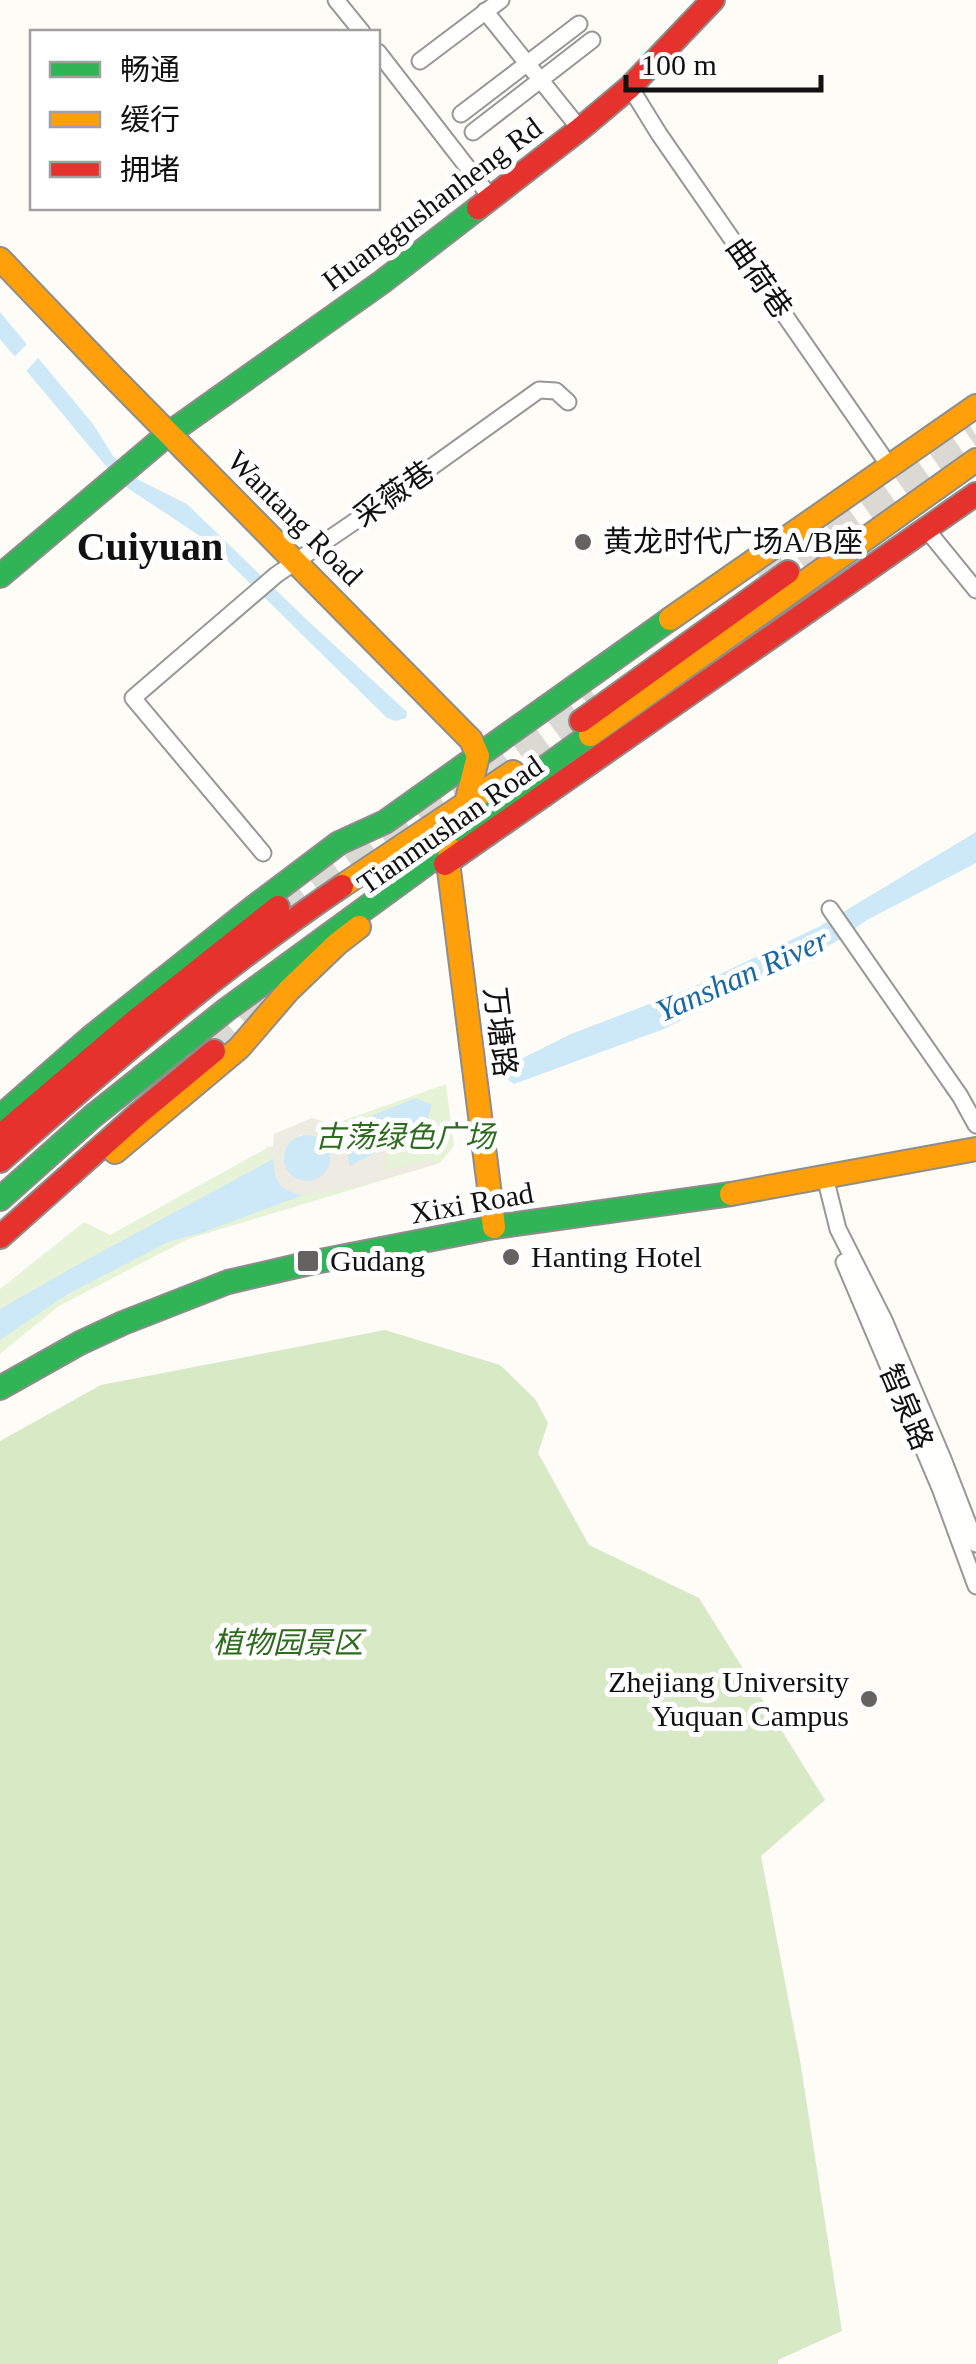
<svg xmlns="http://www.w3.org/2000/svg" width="976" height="2364" font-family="'Times New Roman','Noto Sans SC',serif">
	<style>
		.green { fill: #e7f3d7 }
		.forest { fill: #d8eac5 }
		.plaza { fill: #edebe2; fill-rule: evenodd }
		.water { fill: #cde8f7 }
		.pier { fill: #fdfcf7 }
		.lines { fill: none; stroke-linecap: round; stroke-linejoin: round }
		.highway-tunnel { stroke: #dad9d4; stroke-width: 28; stroke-dasharray: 28 14; stroke-linecap: butt }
		.street-casing { stroke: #979795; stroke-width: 19 }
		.fast-casing { stroke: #8e8d8b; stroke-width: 26 }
		.slow-casing { stroke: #8e8d8b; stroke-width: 26 }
		.jam-casing { stroke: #8e8d8b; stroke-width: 26 }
		.street { stroke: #fffffe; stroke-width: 15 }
		.fast { stroke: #30b455; stroke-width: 22 }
		.slow { stroke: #ff9f0a; stroke-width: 22 }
		.jam { stroke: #e5322d; stroke-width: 22 }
		.poi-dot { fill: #646362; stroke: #fff; stroke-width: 4 }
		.labels { text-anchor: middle; stroke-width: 10; stroke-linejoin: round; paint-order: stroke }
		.street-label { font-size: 30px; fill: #111; stroke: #fff }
		.poi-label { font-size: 30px; fill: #111; stroke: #fff; text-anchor: start }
		.park-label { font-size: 30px; font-style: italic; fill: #2f6b1f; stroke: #fff }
		.water-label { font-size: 32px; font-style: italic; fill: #1768a6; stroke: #fff }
		.district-label { font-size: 40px; font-weight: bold; fill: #111; stroke: #fff }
	</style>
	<rect width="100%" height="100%" fill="#fdfcf7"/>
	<polygon class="green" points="446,1084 454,1146 440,1163 188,1239 59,1306 0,1354 0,1289 84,1222 110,1235 267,1148"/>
	<polygon class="forest" points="385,1330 500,1365 536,1400 548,1423 538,1453 589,1545 699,1598 825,1800 761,1856 800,2060 842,2331 778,2360 778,2364 0,2364 0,1441 101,1385"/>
	<path class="plaza" d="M312,1118l19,6 10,11 7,18 2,13 35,-19 1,23 44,-10 10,3 -85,24 -52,8 -14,-2 -10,-10 -5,-8 -1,-16 -7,-13 7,3 1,-15zM301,1135l14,1 12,10 -39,25 -5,-14 6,-14z"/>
	<g class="water">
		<polygon points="0,312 93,424 113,456 139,480 187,504 307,620 407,712 406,718 396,721 387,718 206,540 129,489 105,465 0,339"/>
		<polygon points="976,832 976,863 867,920 839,940 664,1029 514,1084 504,1077 509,1065 571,1034 691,988 820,926"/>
		<polygon points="416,1098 432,1105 424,1130 385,1147 350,1166 346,1148 336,1130"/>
		<circle cx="307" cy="1158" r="23"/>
		<path d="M273,1159c2,23 7,33 30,36l-102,38 -31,8 -104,54 -66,45v-31l70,-40z"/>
	</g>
	<polygon class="pier" points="31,340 42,354 25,372 12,359"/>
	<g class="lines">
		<g class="highway-tunnel">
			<polyline points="764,583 976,435"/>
			<polyline points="487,780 597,699"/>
			<polyline points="278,907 369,842 490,773"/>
			<polyline points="214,1051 279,991"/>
		</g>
		<defs>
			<g id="street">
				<polyline points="336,0 362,32"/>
				<polyline points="485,11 580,129"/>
				<polyline points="378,52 492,199"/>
				<polyline points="420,61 501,0"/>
				<polyline points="630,87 659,134 890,467"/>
				<polyline points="461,114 579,24"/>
				<polyline points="473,132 592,40"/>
				<polyline points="927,530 976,590"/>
				<polyline points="263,853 133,698 276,575 373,509 539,390 556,391 568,402"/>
				<polyline points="830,909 960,1096 976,1125"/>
				<polyline points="825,1177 838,1229 884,1320 943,1459 976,1544"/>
				<polyline points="844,1262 940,1488 976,1586"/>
			</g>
			<g id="fast">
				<polyline points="0,576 168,434 382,282 478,208"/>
				<polyline points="0,1117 90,1038 254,907 339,843 385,822 670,619"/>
				<polyline points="0,1199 93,1116 226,1010 452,845 522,784 590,735"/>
				<polyline points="0,1388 80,1343 123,1323 228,1282 310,1263 494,1227 731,1194"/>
			</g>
			<g id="slow">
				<polyline points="0,259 113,377 471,740 478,756 463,815"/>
				<polyline points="670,619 976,406"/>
				<polyline points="590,735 976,460"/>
				<polyline points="451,850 448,862 494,1227"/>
				<polyline points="342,886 513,772"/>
				<polyline points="115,1152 239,1048 289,990 337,944 359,927"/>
				<polyline points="731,1194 976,1149"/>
			</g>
			<g id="jam">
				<polyline points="478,208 580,129 630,87 713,0"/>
				<polyline points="581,721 788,572"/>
				<polyline points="445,864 976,494"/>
				<polyline points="0,1136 137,1019 278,907"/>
				<path d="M0,1161c109,-97 221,-193 342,-275"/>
				<polyline points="0,1237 138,1114 214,1051"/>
			</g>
		</defs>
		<use href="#street" class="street-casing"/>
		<use href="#fast" class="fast-casing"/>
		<use href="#slow" class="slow-casing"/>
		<use href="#jam" class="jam-casing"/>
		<use href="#street" class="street"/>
		<use href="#fast" class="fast"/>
		<use href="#slow" class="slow"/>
		<use href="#jam" class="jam"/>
	</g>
	<g class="poi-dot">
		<circle cx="583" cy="542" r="10"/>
		<circle cx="511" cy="1257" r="10"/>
		<rect x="296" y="1249" width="24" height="24" rx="5"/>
		<circle cx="869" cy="1699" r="10"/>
	</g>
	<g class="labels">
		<g class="street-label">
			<text transform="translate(432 204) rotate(-37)" y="10">Huanggushanheng Rd</text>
			<text transform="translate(759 278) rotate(55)" y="10">曲荷巷</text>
			<text transform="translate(394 494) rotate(-35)" y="10">采薇巷</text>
			<text transform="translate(295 518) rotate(45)" y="10">Wantang Road</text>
			<text transform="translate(450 825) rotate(-35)" y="10">Tianmushan Road</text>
			<text transform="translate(500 1032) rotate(83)" y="10">万塘路</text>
			<text transform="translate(472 1203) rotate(-10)" y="10">Xixi Road</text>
			<text transform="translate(906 1407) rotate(67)" y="10">智泉路</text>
		</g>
		<g class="poi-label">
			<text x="603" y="552">黄龙时代广场A/B座</text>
			<text x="531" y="1267">Hanting Hotel</text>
			<text x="330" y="1271">Gudang</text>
			<text x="849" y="1692" text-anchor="end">Zhejiang University<tspan x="849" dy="34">Yuquan Campus</tspan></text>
		</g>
		<g class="park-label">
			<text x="405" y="1147">古荡绿色广场</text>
			<text x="288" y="1653">植物园景区</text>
		</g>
		<g class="water-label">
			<text transform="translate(742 975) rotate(-24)" y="11">Yanshan River</text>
		</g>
		<g class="district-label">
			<text x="150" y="560">Cuiyuan</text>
		</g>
	</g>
	<rect x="30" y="30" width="350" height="180" fill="#ffffff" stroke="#a0a0a0" stroke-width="2.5"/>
	<rect x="50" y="62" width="50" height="15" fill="#30b455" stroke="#a0a0a0" stroke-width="2.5"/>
	<text x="120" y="80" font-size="30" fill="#111111">畅通</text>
	<rect x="50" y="112" width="50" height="15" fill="#ff9f0a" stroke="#a0a0a0" stroke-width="2.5"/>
	<text x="120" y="130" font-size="30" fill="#111111">缓行</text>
	<rect x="50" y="162" width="50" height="15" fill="#e5322d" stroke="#a0a0a0" stroke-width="2.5"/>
	<text x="120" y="180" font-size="30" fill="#111111">拥堵</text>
	<path d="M626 75v15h195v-15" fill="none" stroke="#111111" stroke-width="5"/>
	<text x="641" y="75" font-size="30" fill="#111111" stroke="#ffffff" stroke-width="8" paint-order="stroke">100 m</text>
</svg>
